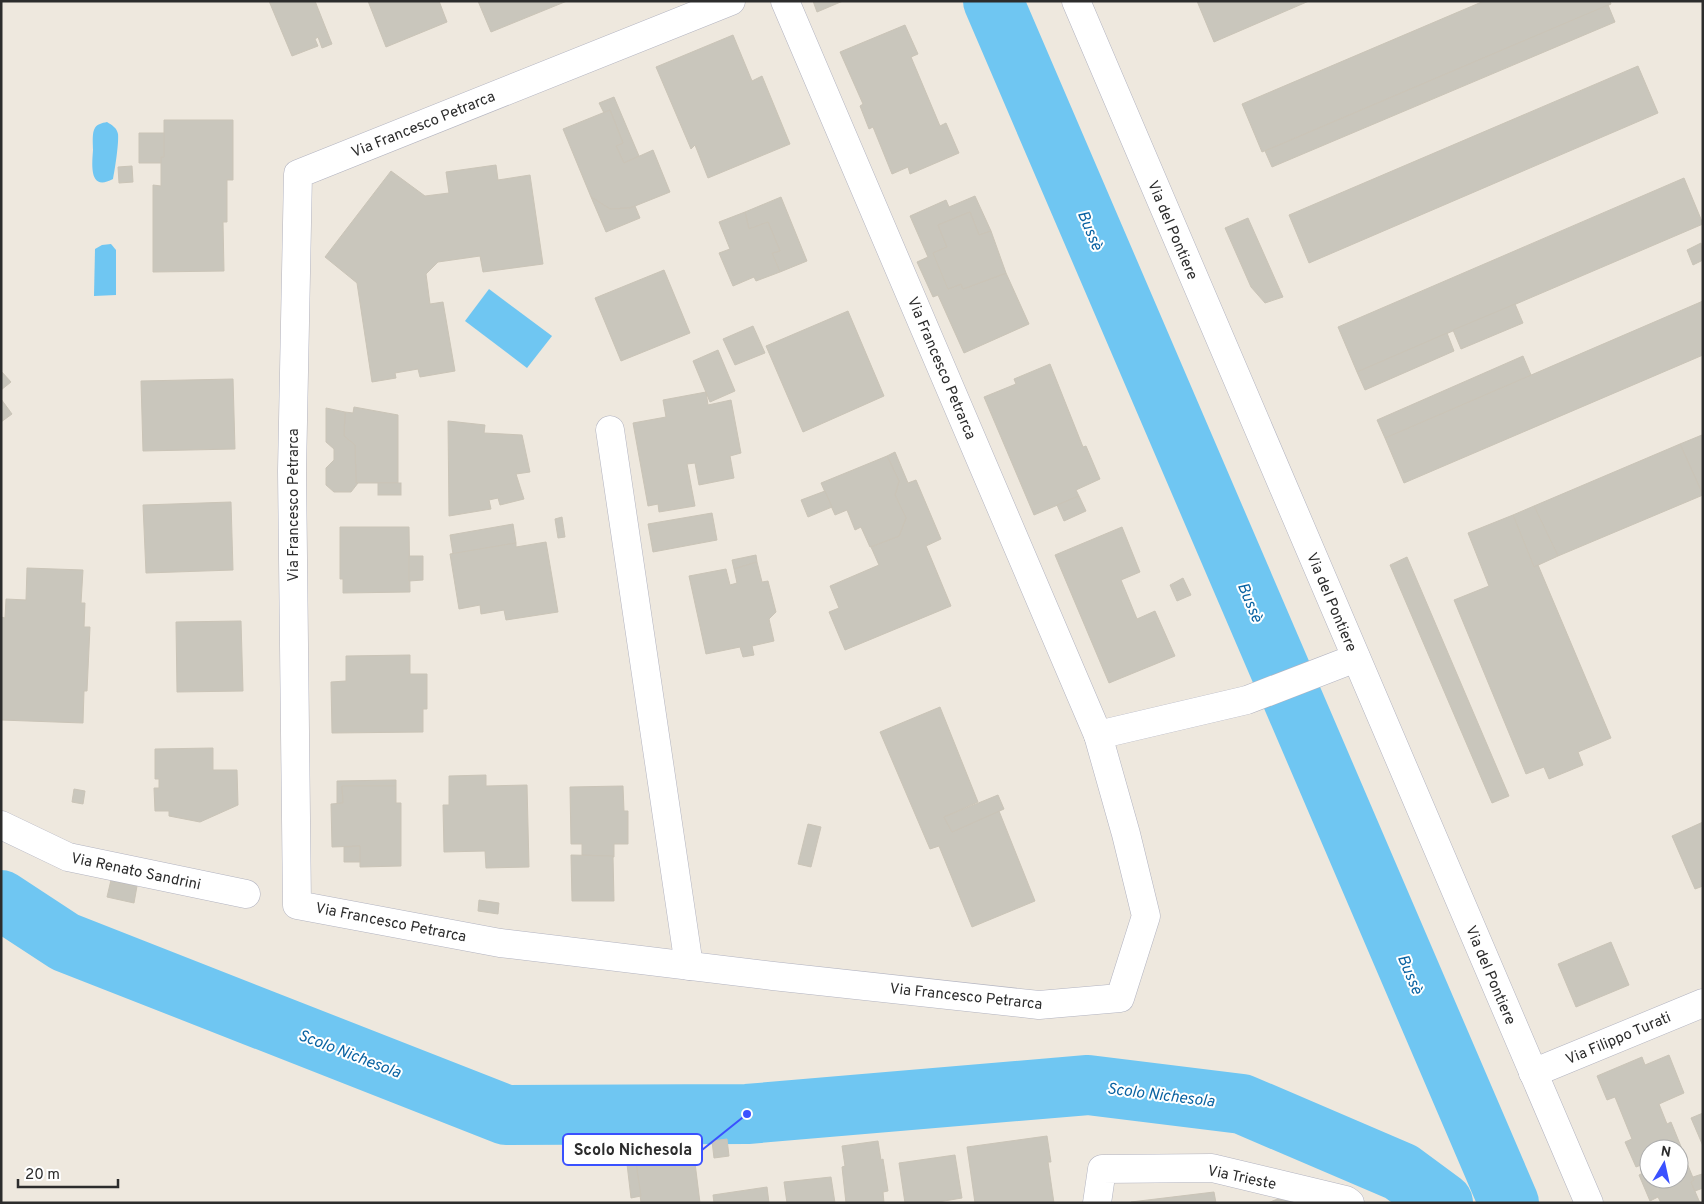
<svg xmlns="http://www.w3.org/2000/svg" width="1704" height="1204" font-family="Overpass,sans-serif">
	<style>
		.water { fill: #6fc6f2 }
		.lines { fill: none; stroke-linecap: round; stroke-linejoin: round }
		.river { stroke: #6fc6f2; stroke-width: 60 }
		.building { fill: #c9c6bc; stroke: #cac4b7 }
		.street-casing { stroke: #b2b3c0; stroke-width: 29 }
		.secondary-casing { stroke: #b2b3c0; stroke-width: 29 }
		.street { stroke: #fff; stroke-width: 28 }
		.secondary { stroke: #fff; stroke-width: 28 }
		.labels { text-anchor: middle; stroke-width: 4; stroke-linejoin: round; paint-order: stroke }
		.street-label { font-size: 15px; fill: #2c2c2c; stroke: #fff }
		.water-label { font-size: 16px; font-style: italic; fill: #0a63a2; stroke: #fff }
		.leader { fill: none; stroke: #3a51ff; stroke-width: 2 }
		.callout-dot { fill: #3a51ff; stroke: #fff; stroke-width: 2 }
		.callout { fill: #fff; stroke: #3a51ff; stroke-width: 2 }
		.callout-label { font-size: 16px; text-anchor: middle; font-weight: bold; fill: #2c2c2c }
	</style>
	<rect width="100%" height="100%" fill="#eee8de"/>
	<g class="water">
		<path d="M107,122c5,3 10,6 11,12 1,9 -3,35 -5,45 -24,13 -21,-14 -20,-29 0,-5 -1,-15 1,-20 2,-6 8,-7 13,-8z"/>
		<polygon points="111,244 116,250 116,295 94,296 95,249 102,245"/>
		<polygon points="489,289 552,336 527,368 465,321"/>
	</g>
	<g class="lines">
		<g class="river">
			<polyline points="993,1 1509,1203"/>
			<polyline points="1,900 65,942 506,1115 747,1114 1088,1085 1242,1104 1401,1172 1443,1203"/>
		</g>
	</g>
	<g class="building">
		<polygon points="269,1 315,1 332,44 322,48 318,37 315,39 318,46 292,56"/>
		<polygon points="368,1 439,1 447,22 386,47"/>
		<polygon points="478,1 567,1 491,32"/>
		<polygon points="813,1 843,1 817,12"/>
		<polygon points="1197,1 1309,1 1214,42"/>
		<polygon points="1484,1 1610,1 1611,4 1262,152 1242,104"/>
		<polygon points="1608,5 1615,22 1272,167 1265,151"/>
		<polygon points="905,25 918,54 911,57 940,126 946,123 959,153 910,174 908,167 892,174 873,127 869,129 860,106 863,104 840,52"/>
		<polygon points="733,35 752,81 762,76 790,144 708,178 695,145 691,149 656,67"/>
		<polygon points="1638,66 1658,113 1309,263 1289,215"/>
		<polygon points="614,97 639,156 624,163 616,146 623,143 610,110 604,113 599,103"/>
		<polygon points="610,110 623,143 616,146 624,163 653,150 670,192 630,208 610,209 591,197 563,129"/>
		<polygon points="164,120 233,120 233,180 227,180 227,222 223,222 224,271 153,272 153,185 161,186 161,157 164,157"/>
		<polygon points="139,133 164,133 164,157 161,157 161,163 139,163"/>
		<polygon points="496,165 498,180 530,175 543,264 483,272 480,256 438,262 426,274 430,304 443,302 455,371 420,377 418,369 395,373 396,378 372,382 357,283 325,257 391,171 425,196 449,193 446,172"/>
		<polygon points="132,166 133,182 119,183 118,167"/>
		<polygon points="1684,178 1703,224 1357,372 1338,327"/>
		<polygon points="975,196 991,231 979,235 970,212 938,225 947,247 933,253 948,289 961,284 963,289 1006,273 1029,324 964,353 938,295 933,297 917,262 928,257 910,216 946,200 949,207"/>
		<polygon points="591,197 610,209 630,208 635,206 640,218 606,232"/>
		<polygon points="781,197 807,261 780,272 772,253 780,251 768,222 749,229 745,212"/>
		<polygon points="745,212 749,229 768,222 780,251 772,253 780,272 756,281 754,277 733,286 719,253 730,249 719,222"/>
		<polygon points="970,212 979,235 991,231 1006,273 963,289 961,284 948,289 933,253 947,247 938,225"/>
		<polygon points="1248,218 1283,297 1265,303 1251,287 1225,228"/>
		<polygon points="1701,243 1703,260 1693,265 1687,250"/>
		<polygon points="664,270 690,333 621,361 595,298"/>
		<polygon points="1703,301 1703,355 1404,483 1385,438"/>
		<polygon points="1515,304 1523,323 1461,349 1453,330"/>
		<polygon points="848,311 884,396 803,432 766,346"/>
		<polygon points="753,326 765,353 735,365 723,339"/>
		<polygon points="1447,333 1454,351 1365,390 1357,372"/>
		<polygon points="718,350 735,391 710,402 693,361"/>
		<polygon points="1523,356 1531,375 1385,438 1377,420"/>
		<polygon points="1050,364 1083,447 1086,446 1100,479 1076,490 1079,496 1034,515 984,397 1016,384 1014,379"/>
		<polygon points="1,371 11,382 1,390"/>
		<polygon points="233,379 235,449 143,451 141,381"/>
		<polygon points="706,392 708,405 731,400 741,453 730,456 734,478 699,485 695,463 687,464 695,506 659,512 658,504 648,506 633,423 666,417 663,400"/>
		<polygon points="1,399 12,414 1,422"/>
		<polygon points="354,407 398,415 398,483 356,483 355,445 344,436 345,412 353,413"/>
		<polygon points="326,408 345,412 344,436 355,445 356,483 358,483 351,492 334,492 326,485 326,468 334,460 334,449 326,442"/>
		<polygon points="448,421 485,425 484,433 522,435 530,472 516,474 524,499 500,505 498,498 489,500 491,509 449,516"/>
		<polygon points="1702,435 1703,438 1703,495 1680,444"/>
		<polygon points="1680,444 1703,495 1558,556 1534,506"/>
		<polygon points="895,452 908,483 916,480 941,539 926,546 951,606 845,650 829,612 839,608 830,586 879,565 871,547 899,536 906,518 895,495 899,481 887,456"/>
		<polygon points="887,456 899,481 895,495 906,518 899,536 870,547 861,527 855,530 847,510 835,515 821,483"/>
		<rect x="378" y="483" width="23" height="12"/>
		<polygon points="825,491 832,507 808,517 801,500"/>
		<polygon points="1079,496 1086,511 1064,521 1057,505"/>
		<polygon points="231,502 233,570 146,573 143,505"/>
		<polygon points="1534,506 1558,556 1534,567 1513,515"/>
		<polygon points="712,513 717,540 653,552 648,524"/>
		<polygon points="1513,515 1534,567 1538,565 1611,738 1578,752 1583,765 1549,779 1544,767 1526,774 1454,600 1489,586 1468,533"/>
		<polygon points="562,517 565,537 558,538 555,519"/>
		<polygon points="513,524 516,543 453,554 450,535"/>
		<polygon points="340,527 409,527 410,592 343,593 343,579 340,579"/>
		<polygon points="1122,527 1140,572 1121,580 1137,619 1155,611 1175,656 1109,683 1055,555"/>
		<polygon points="546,542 558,612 506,620 504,610 481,614 480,605 459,609 450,554 516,543 516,547"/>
		<polygon points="756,555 757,562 734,569 732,560"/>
		<polygon points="409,556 423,556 423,580 409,581"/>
		<polygon points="1407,557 1509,796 1492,803 1390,565"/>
		<polygon points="757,562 762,582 768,581 776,612 769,619 774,641 752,646 754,655 743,657 740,647 706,654 689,576 726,569 730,585 737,583 734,569"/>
		<polygon points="27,568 83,570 81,603 85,603 84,627 90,627 87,691 84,691 83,723 1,720 1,617 5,618 6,599 26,600"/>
		<polygon points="1183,578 1191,595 1177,601 1170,585"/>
		<polygon points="241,621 243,691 177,692 176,622"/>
		<polygon points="410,655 410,674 427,674 427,709 423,709 423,732 332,733 331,682 346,681 346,656"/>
		<polygon points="940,707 978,802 944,817 952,832 999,811 1035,901 972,927 939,846 930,849 880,732"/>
		<polygon points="213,748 213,770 237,770 238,805 200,822 169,816 169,811 155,811 154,788 159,788 159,779 155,779 155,749"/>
		<polygon points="486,775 486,786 527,785 529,867 486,868 485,851 444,852 443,805 449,805 449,776"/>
		<polygon points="396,780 396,786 342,786 343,803 337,804 337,781"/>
		<polygon points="342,786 396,786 396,803 401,803 401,866 360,867 360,846 332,847 331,804 343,803"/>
		<polygon points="623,786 624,811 628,811 628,844 614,844 614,857 582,855 582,844 571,844 570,787"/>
		<polygon points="74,789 85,791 83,804 72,802"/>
		<polygon points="998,795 1004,809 952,832 944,817"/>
		<polygon points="1703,822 1703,886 1695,889 1672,836"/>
		<polygon points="808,824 821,827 811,867 798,864"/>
		<polygon points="360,846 360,862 344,862 344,847"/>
		<polygon points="571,855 613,856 614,901 572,901"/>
		<polygon points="111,880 137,886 134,903 107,897"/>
		<polygon points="479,900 499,903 498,914 478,911"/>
		<polygon points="1611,942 1629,985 1576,1007 1558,964"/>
		<polygon points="1669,1055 1684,1093 1659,1104 1667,1124 1671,1122 1682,1149 1649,1149 1649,1162 1636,1167 1625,1142 1632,1139 1615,1097 1607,1100 1597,1076 1642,1057 1645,1065"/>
		<polygon points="1703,1113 1703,1146 1691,1118"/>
		<polygon points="1047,1136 1051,1162 1048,1162 1054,1203 975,1203 967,1147"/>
		<polygon points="727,1139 729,1156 714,1158 712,1141"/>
		<polygon points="878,1141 881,1160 883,1159 888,1191 883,1192 884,1203 846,1203 842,1167 845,1166 842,1146"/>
		<polygon points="694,1155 700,1203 641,1203 636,1163"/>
		<polygon points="955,1155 962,1198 932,1203 905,1203 899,1163"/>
		<polygon points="1684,1156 1694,1180 1691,1182 1700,1203 1661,1203 1658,1197 1650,1201 1639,1175 1649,1170 1649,1179 1679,1179 1679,1158"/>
		<polygon points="636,1163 641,1196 631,1198 627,1164"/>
		<polygon points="1702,1174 1703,1188 1695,1191 1691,1182 1694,1180 1693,1177"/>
		<polygon points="831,1177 835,1203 787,1203 784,1182"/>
		<polygon points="767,1187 769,1203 714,1203 713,1195"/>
		<polygon points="1214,1192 1216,1203 1131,1203 1131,1202"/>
		<polygon points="1289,1194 1292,1203 1268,1203"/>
	</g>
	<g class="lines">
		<defs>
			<g id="street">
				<polyline points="731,1 298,174 292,471 297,905 500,943 773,976 1039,1005 1120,998 1146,916 1126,834 1098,735"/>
				<polyline points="785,1 1098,735 1247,700 1356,658"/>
				<polyline points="610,430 689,966"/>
				<polyline points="1,825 68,857 246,894"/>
				<polyline points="1533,1073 1703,1003"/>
				<polyline points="1097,1203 1102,1169 1212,1168 1346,1200 1350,1203"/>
			</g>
			<polyline id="secondary" points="1076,1 1589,1203"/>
		</defs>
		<use href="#street" class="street-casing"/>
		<use href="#secondary" class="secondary-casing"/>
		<use href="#street" class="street"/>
		<use href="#secondary" class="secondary"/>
	</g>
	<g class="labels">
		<g class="street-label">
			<text transform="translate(423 124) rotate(-22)" y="5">Via Francesco Petrarca</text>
			<text transform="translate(1173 230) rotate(67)" y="5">Via del Pontiere</text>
			<text transform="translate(942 368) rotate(67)" y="5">Via Francesco Petrarca</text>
			<text transform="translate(293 505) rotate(-90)" y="5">Via Francesco Petrarca</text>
			<text transform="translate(1332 602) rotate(67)" y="5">Via del Pontiere</text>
			<text transform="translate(136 871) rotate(12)" y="5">Via Renato Sandrini</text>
			<text transform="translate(391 922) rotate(11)" y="5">Via Francesco Petrarca</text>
			<text transform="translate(1491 975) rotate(67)" y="5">Via del Pontiere</text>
			<text transform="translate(966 996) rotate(6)" y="5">Via Francesco Petrarca</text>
			<text transform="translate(1618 1038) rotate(-23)" y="5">Via Filippo Turati</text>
			<text transform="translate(1242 1177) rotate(12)" y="5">Via Trieste</text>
		</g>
		<g class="water-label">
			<text transform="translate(1091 230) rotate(67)" y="6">Bussè</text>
			<text transform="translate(1251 602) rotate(67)" y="6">Bussè</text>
			<text transform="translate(1411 974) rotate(67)" y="6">Bussè</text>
			<text transform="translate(350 1053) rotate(21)" y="6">Scolo Nichesola</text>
			<text transform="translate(1161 1094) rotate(7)" y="6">Scolo Nichesola</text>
		</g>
	</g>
	<path class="leader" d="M747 1114L702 1150"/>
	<circle class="callout-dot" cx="747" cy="1114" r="5"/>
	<rect class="callout" x="563" y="1134" width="139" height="31" rx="5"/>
	<g class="callout-label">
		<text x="633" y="1155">Scolo Nichesola</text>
	</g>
	<rect width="1704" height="1204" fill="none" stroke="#2c2c2c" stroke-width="5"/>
	<g transform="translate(1664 1164) rotate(9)"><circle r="24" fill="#ffffff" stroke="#ababab"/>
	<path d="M0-4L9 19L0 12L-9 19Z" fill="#3a51ff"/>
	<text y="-8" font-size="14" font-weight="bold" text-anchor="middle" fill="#2c2c2c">N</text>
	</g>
	<path d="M18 1179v8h100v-8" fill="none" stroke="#2c2c2c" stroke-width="2.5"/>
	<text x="25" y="1179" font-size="15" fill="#2c2c2c" stroke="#ffffff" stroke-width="4" paint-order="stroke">20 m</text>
</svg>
